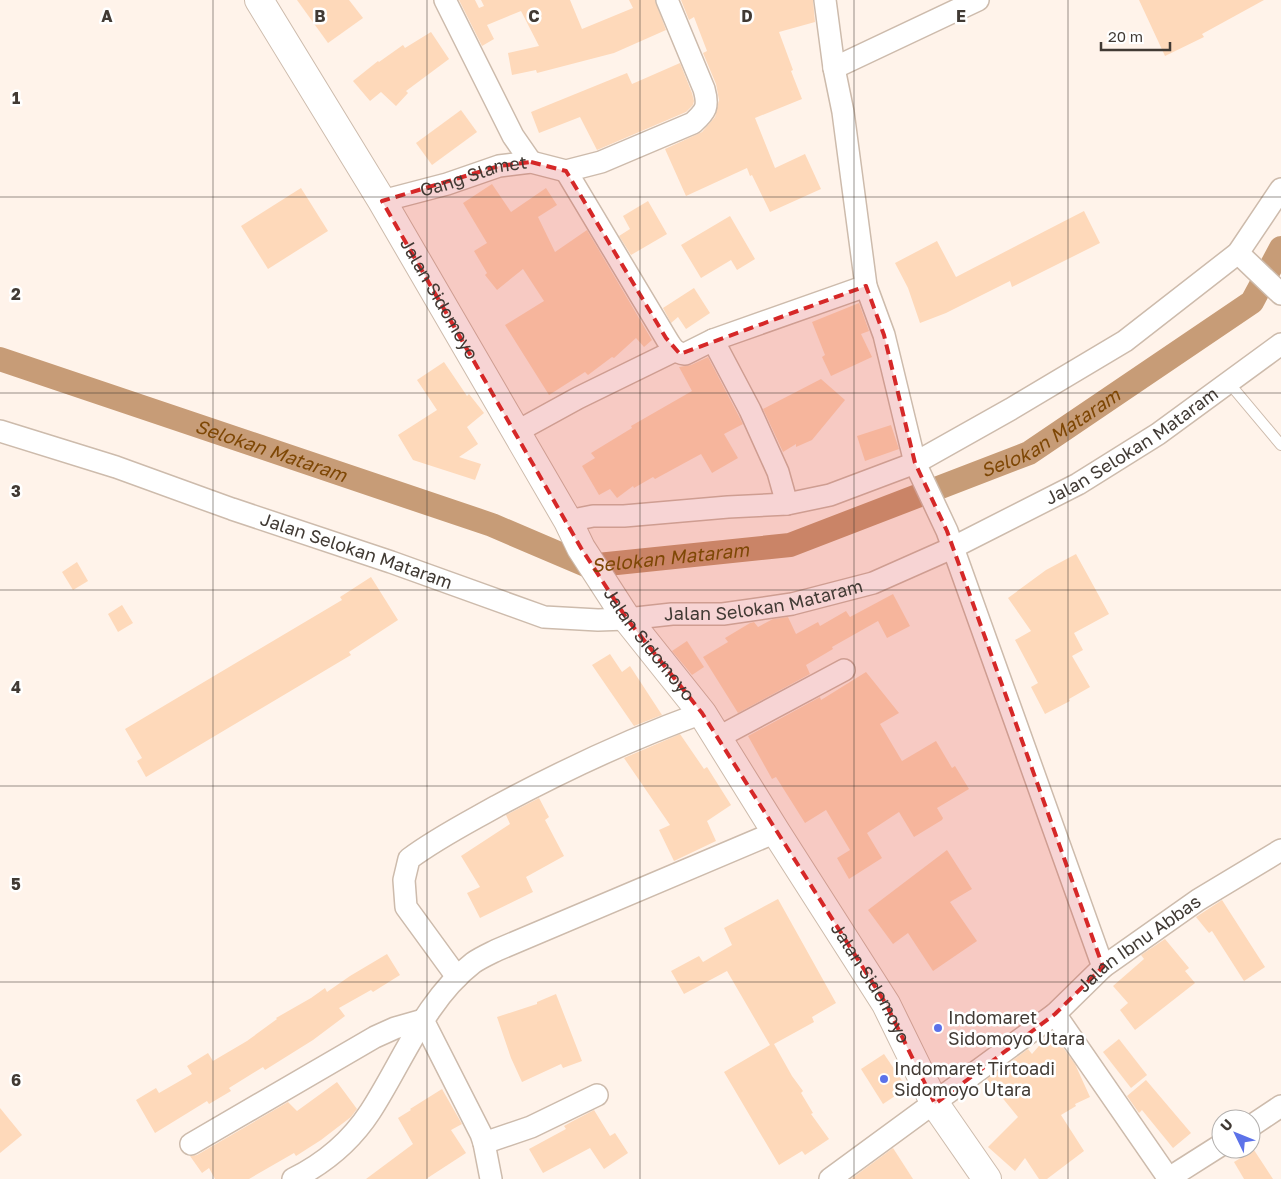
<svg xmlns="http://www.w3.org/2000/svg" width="1281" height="1179" font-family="'Golos Text',sans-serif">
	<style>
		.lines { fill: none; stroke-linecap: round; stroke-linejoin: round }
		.canal { stroke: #c79c77; stroke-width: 24 }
		.building { fill: #fed9ba }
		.lane-casing { stroke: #cdbbac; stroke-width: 12 }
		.street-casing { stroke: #cdbbac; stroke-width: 24 }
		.secondary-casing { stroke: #cdbbac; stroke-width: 30 }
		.lane { stroke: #fff; stroke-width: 10 }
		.street { stroke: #fff; stroke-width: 21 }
		.secondary { stroke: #fff; stroke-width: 28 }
		.marked { fill: #d62828; fill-opacity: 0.2; stroke: #d62828; stroke-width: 4; stroke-dasharray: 10 6; stroke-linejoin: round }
		.grid { fill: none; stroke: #413a34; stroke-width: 1; stroke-opacity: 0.55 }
		.poi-dot { fill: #5c72e9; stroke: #fff; stroke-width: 2 }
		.labels { text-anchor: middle; stroke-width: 5; stroke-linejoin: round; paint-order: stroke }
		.street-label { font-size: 18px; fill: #413a34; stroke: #fff }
		.poi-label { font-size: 18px; fill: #413a34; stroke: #fff; text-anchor: start }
		.water-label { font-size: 19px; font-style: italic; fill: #7e4705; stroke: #fff }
		.grid-label { font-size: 16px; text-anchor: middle; font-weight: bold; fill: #413a34; stroke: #fff; stroke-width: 5; stroke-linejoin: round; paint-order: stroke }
	</style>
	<rect width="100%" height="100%" fill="#fff3ea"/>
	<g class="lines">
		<path class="canal" id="s1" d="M0,359l492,166 96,41 202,-21 239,-92 223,-151 29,-54"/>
	</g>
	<g class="building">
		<polygon points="297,0 349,0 363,18 328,43"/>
		<polygon points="459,0 475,0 479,8 484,6 481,0 570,0 582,29 633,8 629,0 655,0 666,30 614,53 537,73 536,70 512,75 508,53 539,46 521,11 487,25 494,39 482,46"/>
		<polygon points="681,0 813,0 815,22 779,32 793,70 791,71 802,99 755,118 775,168 805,154 821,189 770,212 752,175 750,176 747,168 686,196 665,149 702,132 715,117 719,100 716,84 703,53 707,51 694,17 689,20"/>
		<polygon points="1139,0 1264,0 1202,34 1204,37 1165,56"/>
		<polygon points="431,32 449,59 406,91 408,93 396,106 381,92 370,101 353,81 378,61 379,62 403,45 405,48"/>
		<polygon points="680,63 692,93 694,101 693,105 686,112 597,150 580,117 539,133 531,112 627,73 632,84"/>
		<polygon points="461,110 477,132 432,165 416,143"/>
		<polygon points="492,184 511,212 546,188 557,205 538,217 555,252 587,230 652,340 644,347 636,338 614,358 612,357 588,375 585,372 549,395 505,325 544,301 523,269 497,290 485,275 487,273 474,251 487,243 463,203"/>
		<polygon points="301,188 328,231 268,269 241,226"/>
		<polygon points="648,201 667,234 631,255 619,236 630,229 623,216"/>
		<polygon points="1084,211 1100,243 1012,287 1010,281 946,313 920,323 908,288 895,263 937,241 956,277"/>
		<polygon points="730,216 755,259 737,270 731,260 701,278 681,245"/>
		<polygon points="694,288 710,313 686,329 678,317 671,323 663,308"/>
		<polygon points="859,303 869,331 861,334 872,357 831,376 822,357 825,355 812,322"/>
		<polygon points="708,357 743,424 724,434 738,458 712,473 701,454 655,479 653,477 634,488 633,486 617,498 610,489 599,495 582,466 595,458 591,453 632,428 631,426 692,391 679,367 691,365"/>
		<polygon points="444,362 467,396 469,394 484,413 467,427 478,444 459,457 481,464 475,480 413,460 398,435 437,410 417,380"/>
		<polygon points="821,379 845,400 812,440 796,447 796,444 783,452 763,409"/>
		<polygon points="891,425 899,449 865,461 857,436"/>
		<polygon points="1076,554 1109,614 1074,633 1083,650 1072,656 1090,687 1069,699 1070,701 1045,714 1031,687 1038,683 1015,640 1031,631 1008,598 1046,570"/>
		<polygon points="77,562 88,581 73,590 62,572"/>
		<polygon points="371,577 398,620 349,652 351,655 146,777 137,761 142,758 125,729 342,600 340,597"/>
		<polygon points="893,594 910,626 887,638 878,621 832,647 833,649 806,665 810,674 738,713 703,657 728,642 725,638 750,623 754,622 758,627 773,619 788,617 796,634 818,622 820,626 846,611 850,617"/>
		<polygon points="122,605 133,623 118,632 108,614"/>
		<polygon points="687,641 704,667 692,675 672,651"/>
		<polygon points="610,654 622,672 630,666 662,715 634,726 592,665"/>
		<polygon points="866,672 899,713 880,724 902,761 936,741 952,768 955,766 969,789 937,808 943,818 942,820 914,837 899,812 867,833 882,858 849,879 837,858 850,850 826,810 805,823 776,777 772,779 748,736 820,697 821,700"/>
		<polygon points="680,734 704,769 707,767 731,805 707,821 716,841 674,861 659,830 670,825 624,758"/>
		<polygon points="539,798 549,817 545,820 564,856 526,877 533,892 480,918 467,893 480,887 461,856 510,824 506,815"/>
		<polygon points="947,850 972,889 950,902 977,941 933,971 908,933 893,944 868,910"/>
		<polygon points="778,899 836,1003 812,1017 814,1022 774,1044 792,1076 803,1091 801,1093 813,1113 811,1114 829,1139 805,1155 802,1151 779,1165 724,1072 770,1045 727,971 684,994 671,971 699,956 703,962 732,945 724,928"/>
		<polygon points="1222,900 1265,967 1244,981 1212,931 1209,933 1196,917"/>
		<polygon points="1165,939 1189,968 1185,971 1195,983 1135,1030 1120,1010 1128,1003 1113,986 1144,959 1141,955"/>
		<polygon points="387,954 400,975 373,992 371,990 339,1008 345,1016 313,1040 265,1070 263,1067 229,1088 231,1091 209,1104 207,1101 155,1133 136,1100 156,1088 159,1093 192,1074 187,1066 208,1053 213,1061 247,1041 277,1019 276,1018 311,998 325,988 327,992 350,976"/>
		<polygon points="556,994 582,1061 563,1068 561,1064 522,1082 511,1058 497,1017 537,1004 537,1002"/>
		<polygon points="1050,1033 1057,1039 1075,1064 1090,1097 1075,1104 1076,1106 1061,1115 1084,1151 1047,1179 1039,1179 1025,1158 1015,1171 988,1147 1018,1117 987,1079 1028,1049 1032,1054"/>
		<polygon points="1119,1039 1147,1075 1131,1088 1103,1052"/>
		<polygon points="884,1054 907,1088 883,1104 861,1069"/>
		<polygon points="1146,1080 1191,1133 1173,1148 1142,1110 1139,1113 1127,1096"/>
		<polygon points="337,1082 357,1109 351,1117 321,1140 296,1156 294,1153 249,1179 215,1179 209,1168 202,1173 190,1156 197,1155 288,1102 297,1111"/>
		<polygon points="442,1089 462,1124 451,1130 466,1153 426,1179 366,1179 413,1144 398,1118 411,1110 410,1109"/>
		<polygon points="0,1108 22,1135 0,1153"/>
		<polygon points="594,1110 610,1136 615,1133 628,1153 604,1169 590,1148 543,1173 529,1149 566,1129 564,1126 573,1121"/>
		<polygon points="893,1148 913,1179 851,1179"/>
		<polygon points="1254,1150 1273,1179 1244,1179 1234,1162"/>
	</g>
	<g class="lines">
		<defs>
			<polyline id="lane" points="1229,383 1281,445"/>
			<g id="street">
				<polyline points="445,0 513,136 531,162"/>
				<polyline points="825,0 834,68 843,112 866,286 884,335 915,463 947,531 1103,967"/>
				<polyline points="834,68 978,0"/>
				<path d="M566,171l100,167c5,8 8,15 19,16l28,-14 153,-54"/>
				<path id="s2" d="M382,201l65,-17 52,-18 32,-4 35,9 35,-9 92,-39c13,-12 16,-16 11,-34l-37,-89"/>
				<polyline points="1238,253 1281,294"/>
				<polyline points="713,340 750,410 778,472 787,504"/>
				<path id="s3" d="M0,431l116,36 116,42 159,53 153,55 54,3 29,-1 45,-5h51l69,-10 81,-21 79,-35 126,-64 80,-50 123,-90"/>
				<polyline points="516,432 578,398 674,351"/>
				<polyline points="568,521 593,516 624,516 728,507 787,504 830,495 915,463 1011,409 1125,341 1238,253 1281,189"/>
				<polyline points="717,738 844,670"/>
				<path d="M457,977l-51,-70 -2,-27 5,-21c28,-21 58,-36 88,-53 67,-36 133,-67 205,-93"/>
				<polyline points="1055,1014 1169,1179"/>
				<polyline points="1251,1126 1281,1106"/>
				<polyline points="484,1143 491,1179"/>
				<polyline points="191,1144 375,1037 395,1028 423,1020 481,1134 484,1143 531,1127 597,1095"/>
				<polyline points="1169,1178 1221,1145"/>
				<path d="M293,1179c30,-15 58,-38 77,-67 32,-49 55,-112 103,-149 7,-5 16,-9 24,-13l279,-118"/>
				<path id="s4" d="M830,1179l225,-165 48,-47 95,-67 83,-50"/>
			</g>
			<g id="secondary">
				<path id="s5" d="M259,0l123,201 186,320 13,27 46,71 75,94 74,119 110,172 49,100 52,75"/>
			</g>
		</defs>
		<use href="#lane" class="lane-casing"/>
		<use href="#street" class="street-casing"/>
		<use href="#secondary" class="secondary-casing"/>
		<use href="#lane" class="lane"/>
		<use href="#street" class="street"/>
		<use href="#secondary" class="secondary"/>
	</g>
	<path class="marked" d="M531,162l35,9 100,167 14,16 186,-68 18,49 31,128 32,68 156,436 -48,47 -120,90 -49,-100 -184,-291 -75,-94 -46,-71 -199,-347 117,-35z"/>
	<path class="grid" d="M213,0v1179M427,0v1179M640,0v1179M854,0v1179M1068,0v1179M0,197h1281M0,393h1281M0,590h1281M0,786h1281M0,982h1281"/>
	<g class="poi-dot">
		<circle cx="938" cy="1028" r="5"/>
		<circle cx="884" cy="1079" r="5"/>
	</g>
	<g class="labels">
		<g class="street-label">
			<text dy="6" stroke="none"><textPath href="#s2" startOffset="95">Gang Slamet</textPath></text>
			<text dy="6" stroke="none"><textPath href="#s5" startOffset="349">Jalan Sidomoyo</textPath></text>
			<text dy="6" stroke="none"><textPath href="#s3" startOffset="1201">Jalan Selokan Mataram</textPath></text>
			<text dy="6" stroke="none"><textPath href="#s3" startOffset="376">Jalan Selokan Mataram</textPath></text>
			<text dy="6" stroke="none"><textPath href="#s3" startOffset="796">Jalan Selokan Mataram</textPath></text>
			<text dy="6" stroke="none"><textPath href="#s5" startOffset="754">Jalan Sidomoyo</textPath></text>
			<text dy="6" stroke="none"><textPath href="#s4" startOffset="389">Jalan Ibnu Abbas</textPath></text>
			<text dy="6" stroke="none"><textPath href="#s5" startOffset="1159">Jalan Sidomoyo</textPath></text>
		</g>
		<g class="poi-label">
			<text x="948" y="1024">Indomaret<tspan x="948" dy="21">Sidomoyo Utara</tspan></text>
			<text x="894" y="1075">Indomaret Tirtoadi<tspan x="894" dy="21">Sidomoyo Utara</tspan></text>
		</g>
		<g class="water-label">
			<text dy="7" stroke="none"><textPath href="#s1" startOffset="1111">Selokan Mataram</textPath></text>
			<text dy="7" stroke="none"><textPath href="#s1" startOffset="286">Selokan Mataram</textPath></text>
			<text dy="7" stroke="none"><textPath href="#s1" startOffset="706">Selokan Mataram</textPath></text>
		</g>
	</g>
	<g class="grid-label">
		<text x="107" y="22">A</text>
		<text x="320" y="22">B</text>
		<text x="534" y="22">C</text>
		<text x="747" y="22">D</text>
		<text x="961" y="22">E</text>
		<text x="16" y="104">1</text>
		<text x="16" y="300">2</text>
		<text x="16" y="497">3</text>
		<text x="16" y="693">4</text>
		<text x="16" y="890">5</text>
		<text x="16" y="1086">6</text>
	</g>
	<g transform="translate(1236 1134) rotate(313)"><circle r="24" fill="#ffffff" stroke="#b3b0ae"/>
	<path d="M0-4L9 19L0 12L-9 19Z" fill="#5c72e9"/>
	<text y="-8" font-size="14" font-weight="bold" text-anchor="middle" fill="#413a34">U</text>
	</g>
	<path d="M1101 42v8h69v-8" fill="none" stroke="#413a34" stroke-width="2.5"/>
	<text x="1108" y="42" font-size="15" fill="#413a34" stroke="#ffffff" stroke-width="4" paint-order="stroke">20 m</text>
</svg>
